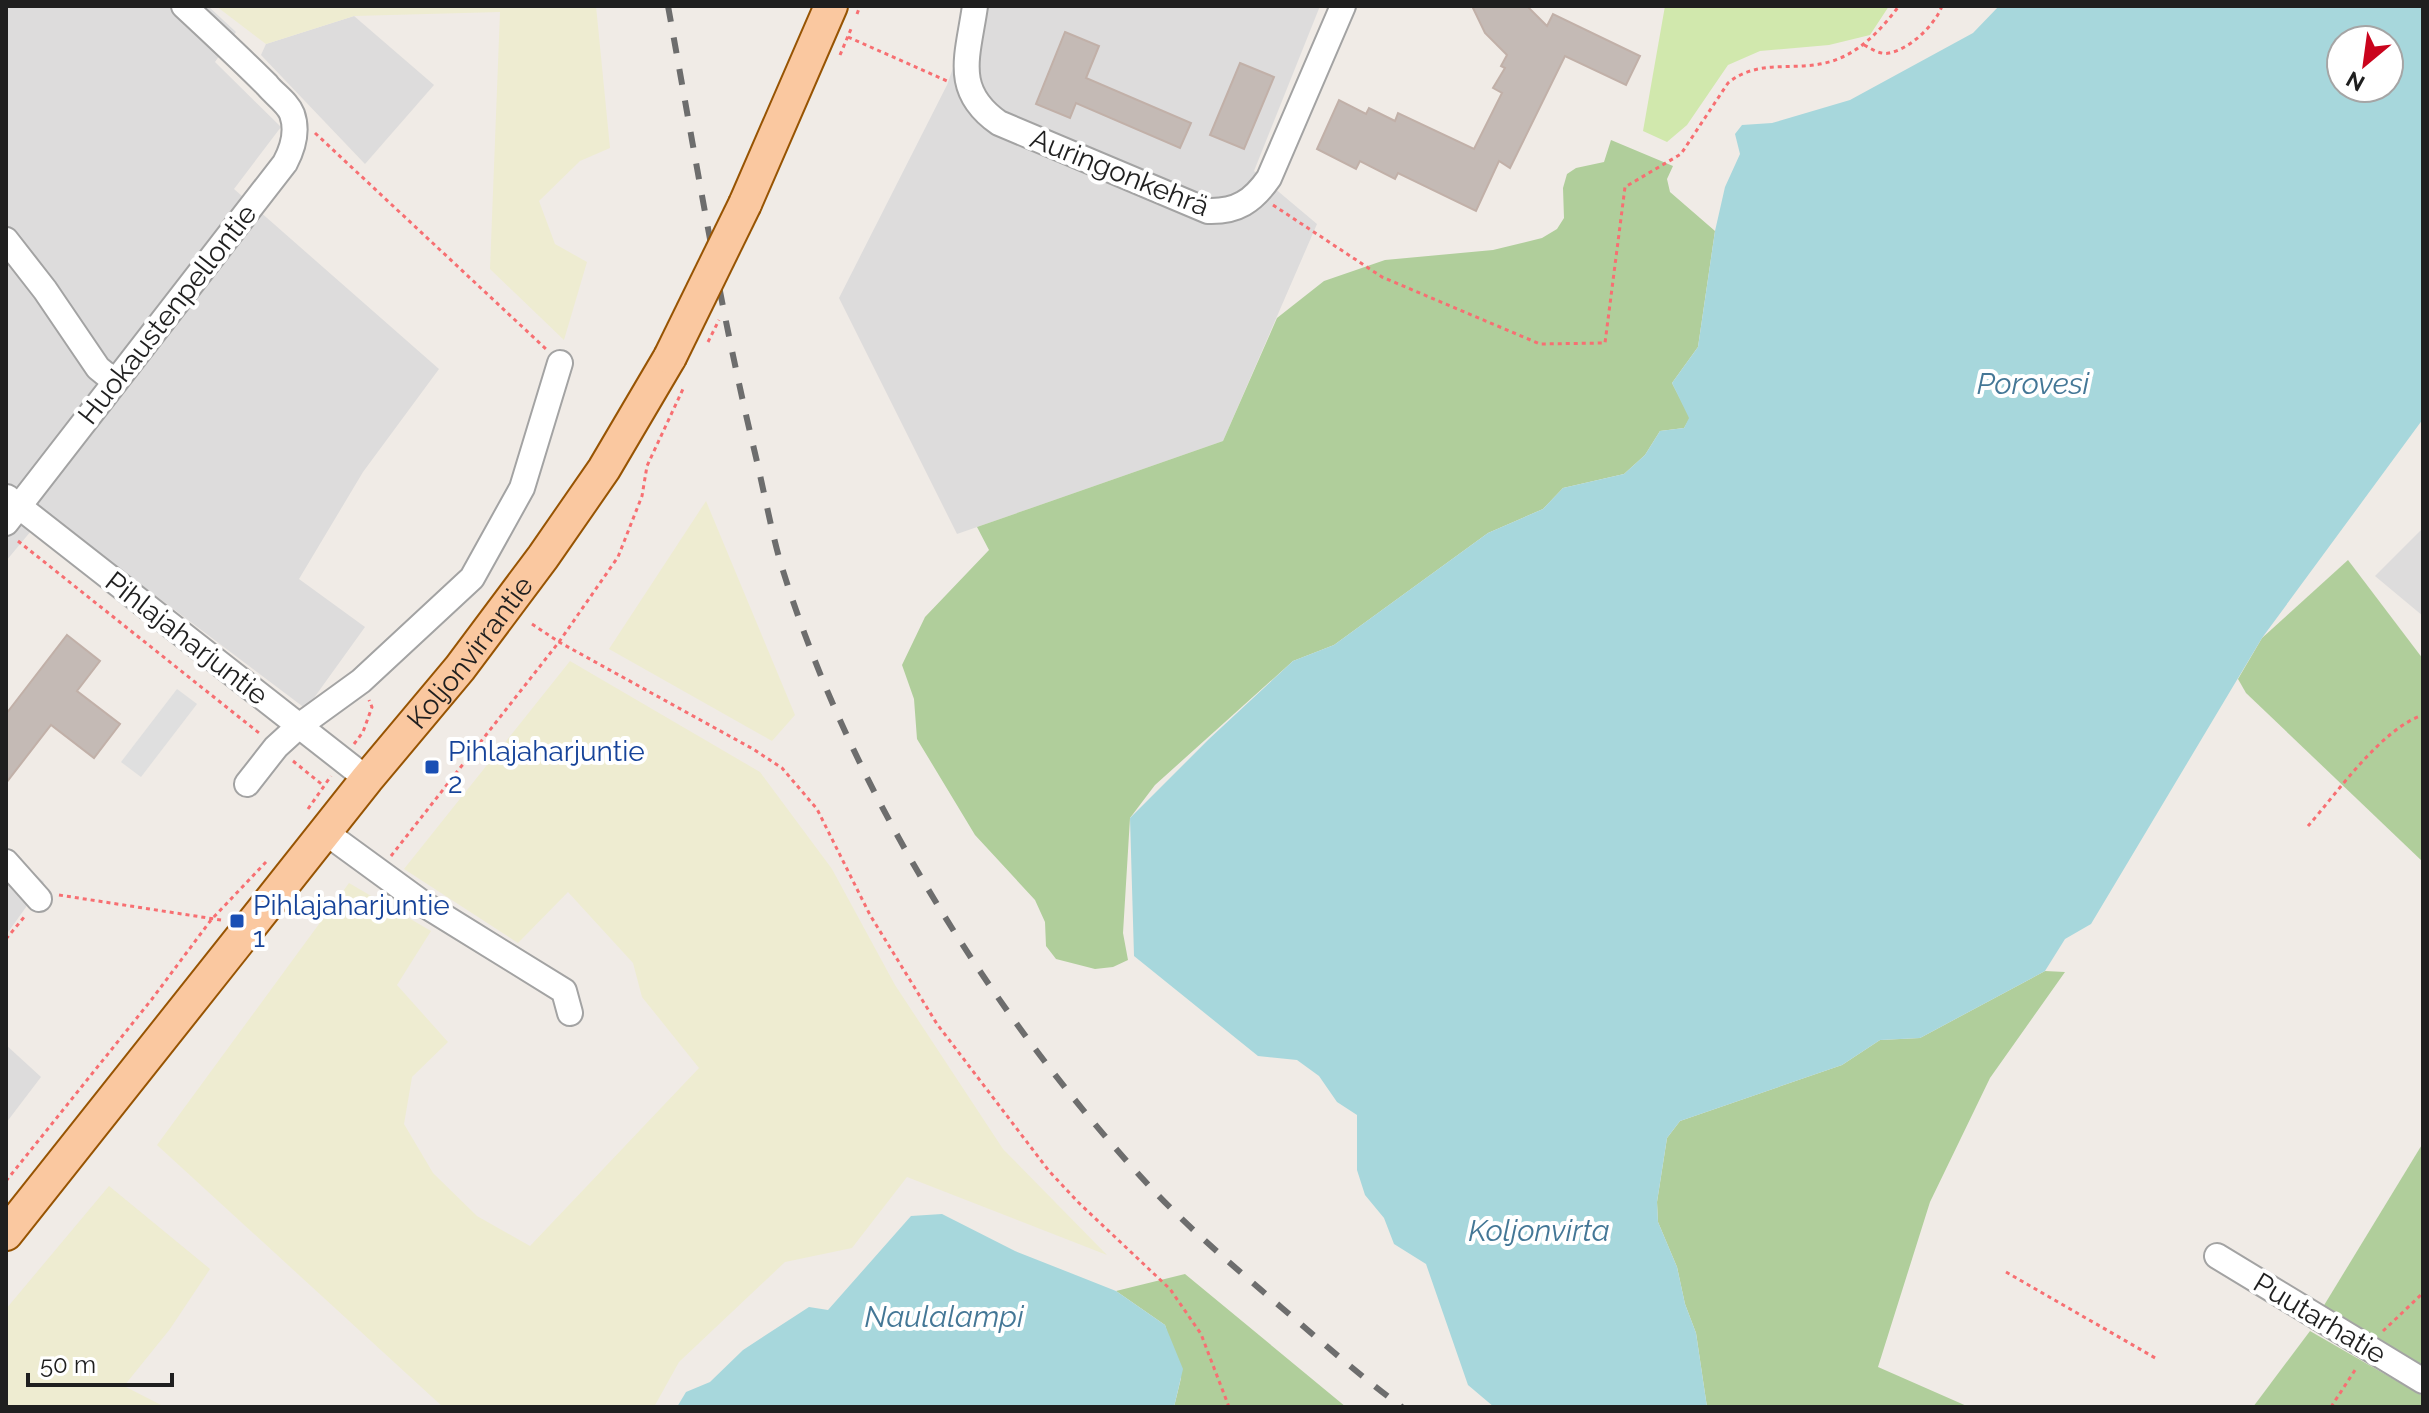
<svg xmlns="http://www.w3.org/2000/svg" width="2429" height="1413" font-family="Raleway,sans-serif">
	<style>
		.residential { fill: #dddcdc }
		.farmland { fill: #eeecd1 }
		.grass { fill: #d1e8ad }
		.forest { fill: #b0ce9b }
		.parking { fill: #dfdfdf }
		.water { fill: #a7d7dc; fill-rule: evenodd }
		.building { fill: #c4bab5; stroke: #c1b0a8; stroke-width: 2 }
		.lines { fill: none; stroke-linecap: round; stroke-linejoin: round }
		.minor-casing { stroke: #a3a3a3; stroke-width: 28 }
		.major-casing { stroke: #975403; stroke-width: 36 }
		.path { stroke: #f76f72; stroke-width: 3; stroke-dasharray: 4 4; stroke-linecap: butt }
		.minor { stroke: #fff; stroke-width: 24 }
		.major { stroke: #fac8a0; stroke-width: 32 }
		.rail { stroke: #6d6d6d; stroke-width: 6; stroke-dasharray: 16 16; stroke-linecap: butt }
		.major-bridge-casing { stroke: #975403; stroke-width: 36; stroke-linecap: butt }
		.path-bridge { stroke: #f76f72; stroke-width: 3; stroke-dasharray: 4 4; stroke-linecap: butt }
		.major-bridge { stroke: #fac8a0; stroke-width: 32 }
		.transit-dot { fill: #1a4fb4; stroke: #fff; stroke-width: 3 }
		.labels { text-anchor: middle; stroke-width: 8; stroke-linejoin: round; paint-order: stroke }
		.street-label { font-size: 28px; fill: #1f1f1f; stroke: #fff }
		.transit-label { font-size: 28px; fill: #164399; stroke: #fff; text-anchor: start }
		.water-label { font-size: 30px; font-style: italic; fill: #447796; stroke: #fff }
	</style>
	<rect width="100%" height="100%" fill="#f0ebe6"/>
	<g class="residential">
		<polygon points="6,6 208,6 236,32 215,62 281,127 234,189 439,369 363,472 299,579 365,627 306,709 46,513 6,561"/>
		<polygon points="975,6 1320,6 1254,171 1317,224 1223,441 957,534 839,298 947,85"/>
		<polygon points="354,16 434,85 365,164 261,55 266,44"/>
		<polygon points="2423,528 2423,616 2375,576"/>
		<polygon points="6,849 44,882 6,935"/>
		<polygon points="6,1045 41,1077 6,1123"/>
	</g>
	<g class="farmland">
		<polygon points="216,6 596,6 610,148 580,161 539,201 555,244 587,262 564,340 490,269 500,12 354,16 266,44"/>
		<polygon points="706,501 795,715 772,741 609,649"/>
		<polygon points="570,661 760,772 832,869 895,985 1003,1149 1107,1255 907,1177 852,1248 785,1262 679,1362 654,1407 443,1407 157,1145 349,883 431,931 397,985 448,1042 412,1077 404,1124 433,1173 477,1216 530,1246 699,1068 642,997 633,963 568,892 518,943 404,869"/>
		<polygon points="109,1186 210,1269 170,1329 124,1386 165,1407 6,1407 6,1309"/>
	</g>
	<polygon class="grass" points="1665,6 1889,6 1870,35 1829,45 1760,51 1728,65 1687,125 1667,142 1643,131"/>
	<g class="forest">
		<polygon points="1611,140 1673,166 1667,179 1670,192 1715,231 1698,347 1672,383 1690,418 1684,428 1660,431 1645,455 1624,474 1563,488 1543,509 1488,533 1334,645 1293,661 1155,785 1130,818 1123,933 1128,960 1113,967 1095,969 1056,959 1046,946 1045,922 1035,900 975,835 917,739 914,699 902,665 925,617 989,550 977,527 1223,441 1277,318 1324,281 1385,260 1493,250 1542,238 1557,229 1564,218 1563,188 1567,174 1576,168 1604,162"/>
		<polygon points="2348,560 2423,659 2423,862 2246,693 2238,679 2262,638"/>
		<polygon points="2045,971 2065,972 1990,1078 1930,1202 1878,1367 1969,1407 1707,1407 1696,1333 1685,1304 1677,1267 1658,1222 1657,1202 1667,1138 1680,1121 1842,1065 1880,1040 1920,1038"/>
		<polygon points="2423,1143 2423,1366 2323,1307"/>
		<polygon points="1185,1274 1346,1407 1174,1407 1181,1378 1165,1325 1116,1291"/>
		<polygon points="2310,1331 2423,1396 2423,1407 2253,1407"/>
	</g>
	<polygon class="parking" points="177,689 197,704 141,777 121,762"/>
	<g class="water">
		<path d="M1999,6h424v413l-161,219 -171,286 -26,15 -20,32 -125,67 -40,2 -38,25 -162,56 -13,17 -10,64 1,20 19,45 8,37 11,29 11,74h-213l-26,-22 -42,-121 -32,-20 -10,-26 -19,-23 -8,-25v-55l-20,-13 -18,-26 -22,-16 -39,-4 -124,-100 -4,-138 79,-79 84,-78 41,-16 154,-112 55,-24 20,-21 61,-14 21,-19 15,-24 24,-3 5,-10 -17,-35 26,-36 17,-116 10,-44 15,-33 -5,-20 7,-9 30,-2 78,-23 123,-67zM2341,40h48v48h-48z"/>
		<polygon points="942,1214 1015,1251 1116,1291 1165,1325 1183,1369 1174,1407 677,1407 686,1392 710,1382 743,1350 809,1307 828,1310 911,1216"/>
	</g>
	<g class="building">
		<polygon points="1472,6 1527,6 1547,26 1553,14 1640,56 1626,85 1565,56 1510,168 1499,161 1476,211 1398,173 1395,179 1360,161 1356,169 1317,149 1339,100 1366,114 1369,108 1395,121 1398,113 1474,149 1502,93 1493,88 1505,68 1501,66 1507,55 1485,33"/>
		<polygon points="1065,32 1099,46 1086,78 1191,123 1180,148 1076,103 1070,118 1036,104"/>
		<polygon points="1240,63 1274,77 1244,149 1210,135"/>
		<polygon points="67,635 100,661 77,691 120,724 94,758 51,725 6,783 6,714"/>
	</g>
	<g class="lines">
		<defs>
			<g id="minor">
				<path d="M975,6c-7,50 -23,84 24,117l209,88c29,1 45,-10 61,-33l74,-172"/>
				<polyline points="6,240 45,290 98,368 114,381"/>
				<polyline points="7,497 367,779"/>
				<path d="M6,523l279,-360c8,-15 13,-32 7,-49 -4,-11 -18,-20 -25,-29 -27,-27 -55,-53 -83,-79"/>
				<polyline points="247,784 276,747 299,726 361,681 472,578 522,488 560,363"/>
				<polyline points="325,832 425,905 564,991 570,1013"/>
				<polyline points="6,862 39,899"/>
				<polyline points="2217,1256 2423,1381"/>
			</g>
			<g id="major">
				<polyline points="745,204 831,6"/>
				<path id="s1" d="M6,1234l361,-455 93,-111 83,-111 61,-88 66,-112"/>
			</g>
		</defs>
		<use href="#minor" class="minor-casing"/>
		<use href="#major" class="major-casing"/>
		<g class="path">
			<polyline points="857,14 860,6"/>
			<polyline points="848,37 947,81"/>
			<path d="M1864,45c8,4 16,10 25,8 21,-4 46,-28 53,-47"/>
			<polyline points="840,55 851,29"/>
			<polyline points="315,133 546,349"/>
			<path d="M1273,205l109,72 158,67 65,-1 20,-156 56,-33 47,-71c29,-24 63,-12 97,-20 32,-7 55,-32 74,-57"/>
			<polyline points="18,541 259,733"/>
			<polyline points="532,624 559,642 753,749 782,768 817,809 870,915 937,1024 1049,1171 1078,1202 1170,1289 1201,1334 1229,1407"/>
			<polyline points="354,744 363,732 372,707 369,700"/>
			<polyline points="293,761 324,786"/>
			<polyline points="308,809 331,776"/>
			<path d="M2308,826c30,-34 73,-97 115,-111"/>
			<polyline points="391,856 559,642 618,557 642,496 647,466 683,389"/>
			<polyline points="59,895 221,920"/>
			<polyline points="6,939 25,916"/>
			<polyline points="6,1181 152,999 211,920 266,862"/>
			<polyline points="2006,1272 2157,1359"/>
			<polyline points="2383,1331 2423,1293"/>
			<polyline points="2331,1407 2357,1367"/>
		</g>
		<use href="#minor" class="minor"/>
		<use href="#major" class="major"/>
		<path class="rail" d="M668,6c27,148 51,297 86,443 9,37 16,76 26,112 69,227 213,458 375,631 39,41 84,79 127,116 40,34 78,68 120,99"/>
		<defs>
			<polyline id="major-bridge" points="670,357 745,204"/>
		</defs>
		<use href="#major-bridge" class="major-bridge-casing"/>
		<polyline class="path-bridge" points="708,342 719,320"/>
		<use href="#major-bridge" class="major-bridge"/>
	</g>
	<g class="transit-dot">
		<rect x="424" y="759" width="16" height="16" rx="4"/>
		<rect x="229" y="913" width="16" height="16" rx="4"/>
	</g>
	<g class="labels">
		<g class="street-label">
			<text transform="translate(1120 172) rotate(22)" y="10">Auringonkehrä</text>
			<text transform="translate(167 314) rotate(-52)" y="10">Huokaustenpellontie</text>
			<text transform="translate(187 638) rotate(38)" y="10">Pihlajaharjuntie</text>
			<text dy="10" stroke="none"><textPath href="#s1" startOffset="744">Koljonvirrantie</textPath></text>
			<text transform="translate(2320 1318) rotate(31)" y="10">Puutarhatie</text>
		</g>
		<g class="transit-label">
			<text x="448" y="761">Pihlajaharjuntie<tspan x="448" dy="32">2</tspan></text>
			<text x="253" y="915">Pihlajaharjuntie<tspan x="253" dy="32">1</tspan></text>
		</g>
		<g class="water-label">
			<text x="2033" y="394">Porovesi</text>
			<text x="1539" y="1241">Koljonvirta</text>
			<text x="944" y="1327">Naulalampi</text>
		</g>
	</g>
	<rect width="2429" height="1413" fill="none" stroke="#1f1f1f" stroke-width="16"/>
	<g transform="translate(2365 64) rotate(209)"><circle r="38" fill="#ffffff" stroke="#a5a5a5" stroke-width="2"/>
	<path d="M0-6L14 30L0 20L-14 30Z" fill="#ca041d"/>
	<text y="-12" font-size="22" font-weight="bold" text-anchor="middle" fill="#1f1f1f">N</text>
	</g>
	<path d="M28 1373v12h144v-12" fill="none" stroke="#1f1f1f" stroke-width="4"/>
	<text x="40" y="1373" font-size="24" fill="#1f1f1f" stroke="#ffffff" stroke-width="6" paint-order="stroke">50 m</text>
</svg>
